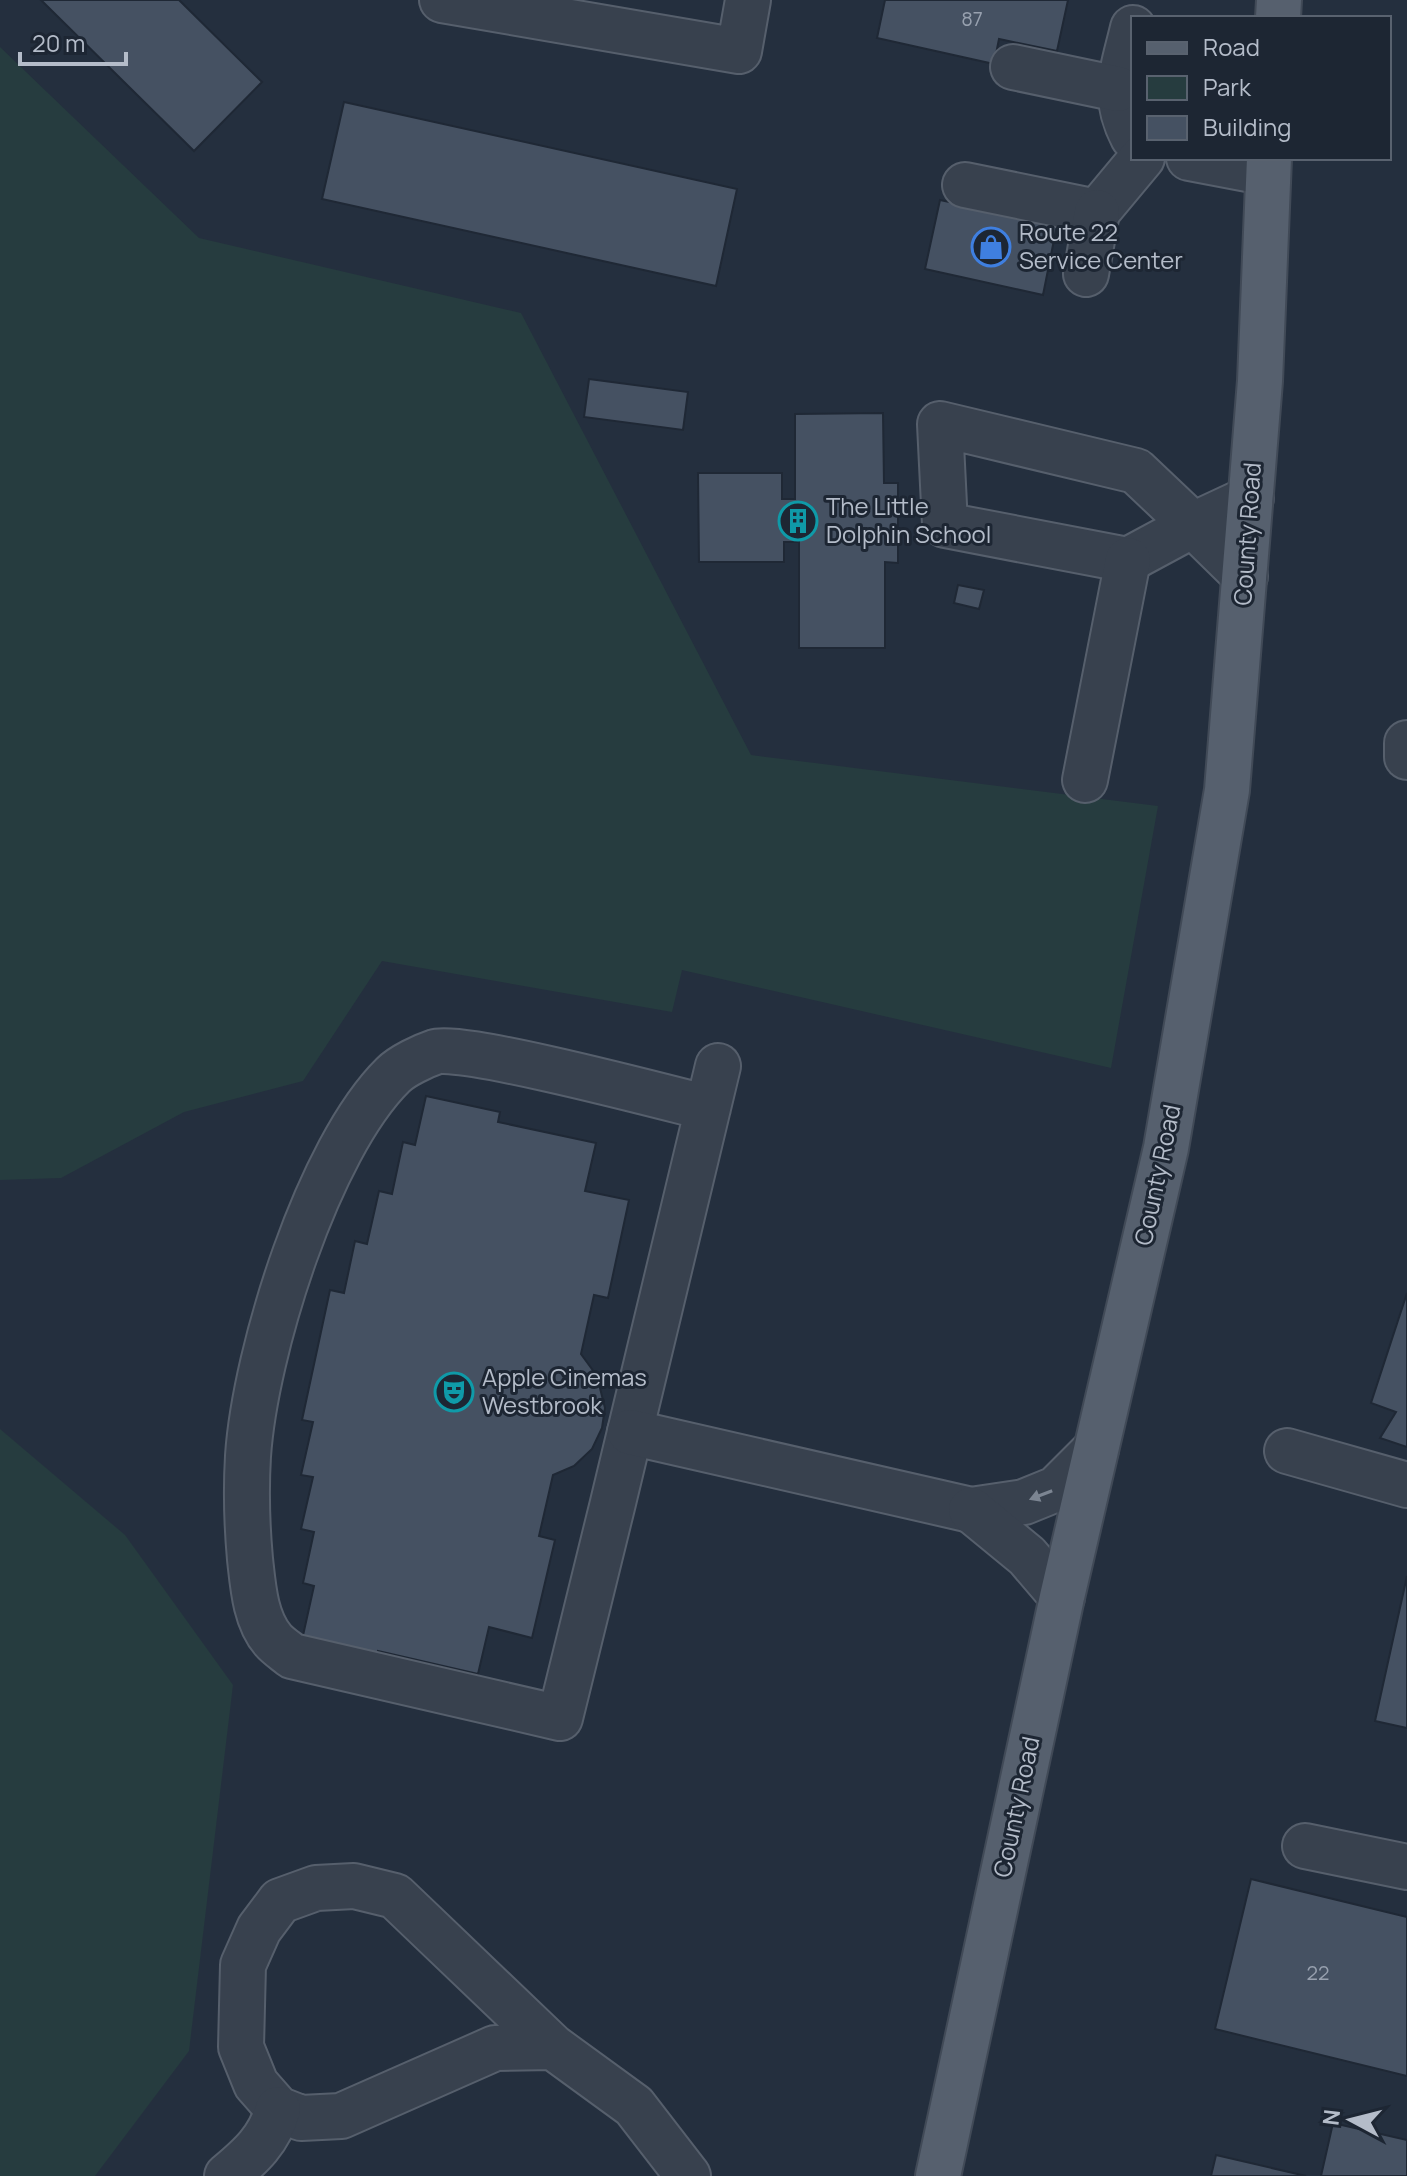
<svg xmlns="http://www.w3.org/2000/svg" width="1407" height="2176" font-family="Manrope,sans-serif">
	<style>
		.green { fill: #263c3f }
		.building { fill: #455162; stroke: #1f2835; stroke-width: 2 }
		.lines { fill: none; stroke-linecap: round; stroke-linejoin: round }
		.minor-casing { stroke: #565f6c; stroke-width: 48 }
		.major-casing { stroke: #414a57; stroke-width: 48 }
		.minor { stroke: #38414e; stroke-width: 44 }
		.major { stroke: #56606e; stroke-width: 44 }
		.oneway { fill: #7c8592 }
		.labels { text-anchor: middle; stroke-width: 6; stroke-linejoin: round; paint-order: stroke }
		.number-label { font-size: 20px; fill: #98a1af }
		.poi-label { font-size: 24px; fill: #b4bcc9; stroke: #1d2633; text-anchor: start }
		.street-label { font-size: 24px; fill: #b4bcc9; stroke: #1d2633 }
	</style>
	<rect width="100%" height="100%" fill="#242f3e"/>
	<g class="green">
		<polygon points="0,47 199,238 521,313 751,755 1158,806 1111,1068 682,970 672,1012 382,961 303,1081 184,1112 61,1178 0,1180"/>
		<polygon points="0,1429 125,1535 233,1685 189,2051 95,2176 0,2176"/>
	</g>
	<g class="building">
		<polygon points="41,0 179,0 262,82 194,151"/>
		<polygon points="885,0 1068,0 1057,51 999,39 994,64 877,38"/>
		<polygon points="344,102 737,189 716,286 322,199"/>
		<polygon points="940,200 1057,225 1043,295 925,269"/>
		<polygon points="589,379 688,392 683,430 584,417"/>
		<polygon points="883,413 884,483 898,483 898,563 885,562 885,648 799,648 799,542 784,542 784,562 699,562 698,473 782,473 782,499 795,499 795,414"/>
		<polygon points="958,585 984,590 979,609 954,603"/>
		<polygon points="426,1096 500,1112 498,1122 596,1143 585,1191 629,1200 608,1298 594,1295 581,1354 597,1376 605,1408 602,1428 592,1449 574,1466 553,1475 539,1536 555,1540 532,1638 489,1627 478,1674 378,1651 377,1657 302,1640 314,1586 303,1583 314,1532 301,1529 313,1477 301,1475 313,1422 302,1420 330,1290 344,1293 355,1241 367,1244 379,1191 392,1194 403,1142 415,1145"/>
		<polygon points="1407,1293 1407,1447 1380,1438 1396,1412 1371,1403"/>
		<polygon points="1407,1576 1407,1728 1375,1721"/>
		<polygon points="1251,1879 1407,1917 1407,2076 1215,2029"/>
		<polygon points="1333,2123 1407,2140 1407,2176 1321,2176"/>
		<polygon points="1216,2155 1306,2176 1211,2176"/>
	</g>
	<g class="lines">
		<defs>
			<g id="minor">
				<polyline points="442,0 739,51 748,0"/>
				<path d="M1133,28c-10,43 -22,67 0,109"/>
				<polyline points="1013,67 1118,89"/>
				<polyline points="1189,158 1268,173"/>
				<polyline points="965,185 1097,212 1142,158"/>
				<polyline points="1086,274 1097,212"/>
				<polyline points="1245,576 1193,525 1128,560 945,525 940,424 1136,471 1193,525 1251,498"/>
				<polyline points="1407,743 1407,757"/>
				<polyline points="1085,780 1128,560"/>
				<path d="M708,1108c-40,-10 -248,-65 -273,-56 -12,4 -33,14 -42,23 -75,74 -138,277 -145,381 -2,34 -1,70 2,103 3,27 5,60 23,81 5,6 13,11 19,16l268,62c54,-217 106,-434 158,-652"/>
				<polyline points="630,1432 971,1510 1024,1502 1056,1489 1096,1449"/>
				<polyline points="1287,1451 1407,1485"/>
				<polyline points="971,1510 1027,1556 1062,1597"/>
				<polyline points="1305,1846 1407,1867"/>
				<polyline points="553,2047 495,2048 341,2116 301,2118 278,2109 256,2084 241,2047 243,1965 259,1929 280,1901 316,1888 354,1886 395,1896 553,2047 634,2106 688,2176"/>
				<path d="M227,2176c24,-20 42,-36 51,-67"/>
			</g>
			<g id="major">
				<polyline points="1278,18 1279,0"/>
				<polyline points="938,2176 1062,1597 1166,1148 1227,790 1260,381 1269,158"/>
			</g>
		</defs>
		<use href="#minor" class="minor-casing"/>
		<use href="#major" class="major-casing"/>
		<use href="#minor" class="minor"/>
		<use href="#major" class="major"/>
	</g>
	<defs><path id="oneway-solid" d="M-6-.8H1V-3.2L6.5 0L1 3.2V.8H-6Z" transform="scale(2)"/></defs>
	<use class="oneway" href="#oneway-solid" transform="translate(1041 1495) rotate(159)"/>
	<defs>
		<symbol id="shop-ring" viewBox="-11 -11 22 22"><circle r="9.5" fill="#1d2633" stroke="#3f7fe0" stroke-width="1.5"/><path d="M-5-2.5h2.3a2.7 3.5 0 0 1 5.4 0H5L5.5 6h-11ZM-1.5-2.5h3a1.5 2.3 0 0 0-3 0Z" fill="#3f7fe0"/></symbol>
		<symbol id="building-ring" viewBox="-11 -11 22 22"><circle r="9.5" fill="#1d2633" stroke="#0f9aa8" stroke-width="1.5"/><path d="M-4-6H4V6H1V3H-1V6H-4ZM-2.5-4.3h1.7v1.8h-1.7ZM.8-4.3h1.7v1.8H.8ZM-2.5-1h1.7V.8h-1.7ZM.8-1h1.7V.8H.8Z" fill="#0f9aa8"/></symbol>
		<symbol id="theatre-ring" viewBox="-11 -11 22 22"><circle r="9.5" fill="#1d2633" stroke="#0f9aa8" stroke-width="1.5"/><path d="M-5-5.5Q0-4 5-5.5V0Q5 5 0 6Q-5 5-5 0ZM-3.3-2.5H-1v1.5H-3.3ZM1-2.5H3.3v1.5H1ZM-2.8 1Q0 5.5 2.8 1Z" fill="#0f9aa8"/></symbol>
	</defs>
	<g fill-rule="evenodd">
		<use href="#shop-ring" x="969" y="225" width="44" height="44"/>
		<use href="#building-ring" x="776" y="499" width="44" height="44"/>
		<use href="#theatre-ring" x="432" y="1370" width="44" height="44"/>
	</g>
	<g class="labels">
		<g class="number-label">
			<text x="972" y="26">87</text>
			<text x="1318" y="1980">22</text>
		</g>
		<g class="poi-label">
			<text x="1019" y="241">Route 22<tspan x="1019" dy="28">Service Center</tspan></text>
			<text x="826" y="515">The Little<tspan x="826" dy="28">Dolphin School</tspan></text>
			<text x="482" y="1386">Apple Cinemas<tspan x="482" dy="28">Westbrook</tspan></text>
		</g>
		<g class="street-label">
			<text transform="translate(1248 534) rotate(-86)" y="8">County Road</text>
			<text transform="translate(1158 1175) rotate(-78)" y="8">County Road</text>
			<text transform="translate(1017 1807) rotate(-78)" y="8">County Road</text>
		</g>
	</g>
	<rect x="1131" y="16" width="260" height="144" fill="#1d2633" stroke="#59626f" stroke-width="2"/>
	<rect x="1147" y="42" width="40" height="12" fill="#56606e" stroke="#59626f" stroke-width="2"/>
	<text x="1203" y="56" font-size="24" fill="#b4bcc9">Road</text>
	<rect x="1147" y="76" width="40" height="24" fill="#263c3f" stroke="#59626f" stroke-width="2"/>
	<text x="1203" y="96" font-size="24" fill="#b4bcc9">Park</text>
	<rect x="1147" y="116" width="40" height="24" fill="#455162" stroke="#59626f" stroke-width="2"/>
	<text x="1203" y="136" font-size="24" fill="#b4bcc9">Building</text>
	<g transform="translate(1351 2120) rotate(277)" stroke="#1d2633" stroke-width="6" paint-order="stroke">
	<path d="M0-6L14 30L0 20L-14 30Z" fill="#b4bcc9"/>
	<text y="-12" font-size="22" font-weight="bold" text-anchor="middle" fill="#b4bcc9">N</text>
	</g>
	<path d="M20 52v12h106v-12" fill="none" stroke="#b4bcc9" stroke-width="4"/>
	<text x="32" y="52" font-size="24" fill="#b4bcc9" stroke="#1d2633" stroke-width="6" paint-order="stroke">20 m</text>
</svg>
